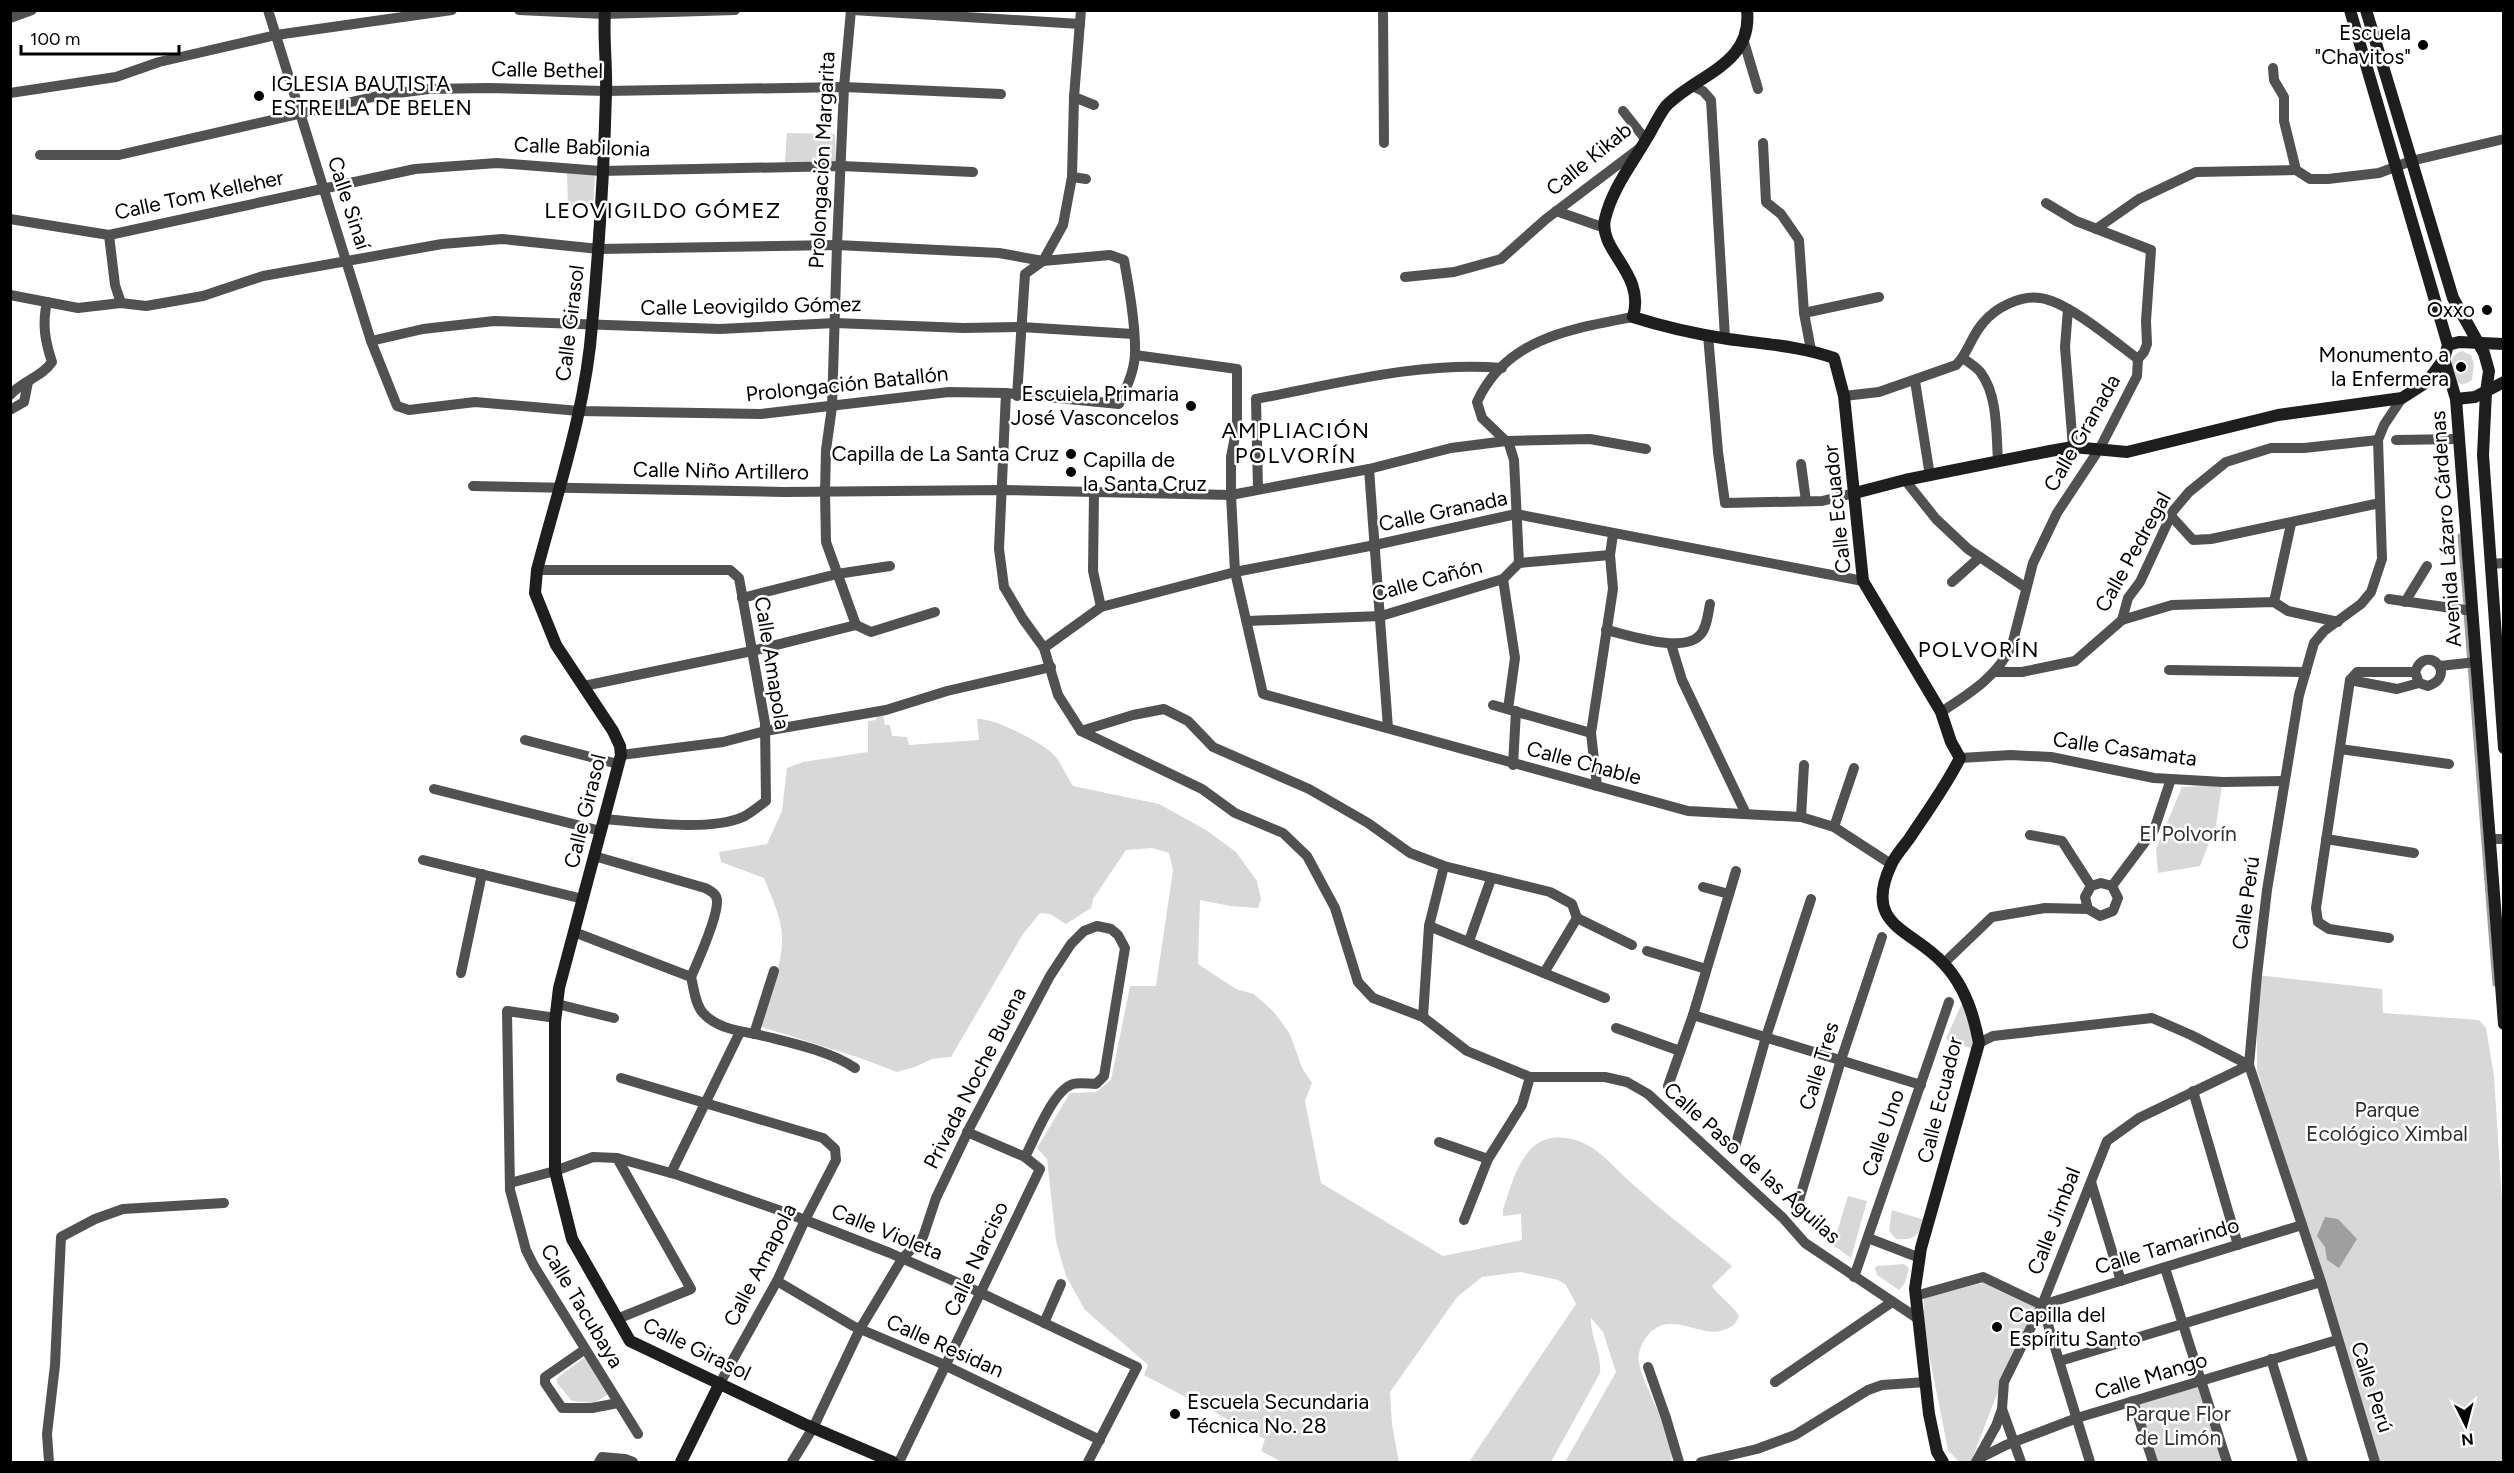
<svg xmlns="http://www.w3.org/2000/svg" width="2514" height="1473" font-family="Figtree,sans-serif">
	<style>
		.green { fill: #d8d8d8 }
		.water { fill: #9f9f9f }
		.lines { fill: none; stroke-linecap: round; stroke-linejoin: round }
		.stream { stroke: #9f9f9f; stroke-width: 3 }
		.street { stroke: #515151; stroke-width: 10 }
		.secondary { stroke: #1e1e1e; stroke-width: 12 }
		.poi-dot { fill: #000; stroke: #fff; stroke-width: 2 }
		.labels { text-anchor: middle; stroke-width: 5; stroke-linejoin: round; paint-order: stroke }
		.poi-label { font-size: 21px; fill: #000; stroke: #fff; text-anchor: end }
		.street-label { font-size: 21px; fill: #000; stroke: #fff }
		.park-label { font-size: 21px; fill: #2f2f2f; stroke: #fff }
		.neighbourhood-label { font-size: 22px; letter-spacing: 1.5px; fill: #000; stroke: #fff }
	</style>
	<rect width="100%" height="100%" fill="#fff"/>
	<g class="green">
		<polygon points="787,133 835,134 836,161 785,162"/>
		<polygon points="567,172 595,174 593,209 568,207"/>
		<path d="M2462,351l9,4 3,10 -2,15c-7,5 -11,5 -18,1 -4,-12 -6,-26 8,-30z"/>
		<path d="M883,714l2,11h5l2,11 15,1 2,8 70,-5 -2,-21c16,-2 64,23 76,35 8,8 13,22 20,32l86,18 47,26 30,22 21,29 4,18 -3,9 -28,-2 -30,-6 -2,64 38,25 18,5 20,18 16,22 12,34 10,15 -7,18 16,82 122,73 79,-16 -1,-26 -18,2v-7c8,-22 16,-59 41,-69 12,-5 29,-2 40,3 19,10 30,24 45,38 33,30 69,57 103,85l-20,20c8,12 20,18 27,30l-4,8c-25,18 -40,-1 -66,0 -18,0 -33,23 -30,39 5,26 38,77 32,99h-106l51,-90 -13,-40 -12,-14c-1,19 11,36 9,55l-49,89h-82l107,-158 -10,-19 -8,-5 -37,-8 -39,5 -25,20 -67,95 2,32 7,38h-117l-21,-11 4,-12 -121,-64 4,-10 -63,-55 -19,-34 -10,-35 -9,-82 -10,-11 33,-55 26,-1 15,-12 19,-94h26l17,-116 -4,-17 -17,-5 -26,2 -33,49 -2,9 -25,16 -16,-10 -10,-1 -17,21 -72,123 -19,2 -17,8 -18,5 -37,-14 -101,-32c9,-28 24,-60 23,-90 -1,-20 -11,-40 -18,-58l-43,-16 -2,-10 48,-8 15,-33 5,-43 16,-6 65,-10v-31l8,-1v-3z"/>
		<polygon points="2222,785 2216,825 2200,866 2158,873 2156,849 2182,787"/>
		<polygon points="2257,975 2382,989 2383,1013 2479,1020 2486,1028 2494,1076 2503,1217 2503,1462 2374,1462 2257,1070"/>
		<polygon points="1963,1001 1973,1022 1973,1049 1946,1039"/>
		<polygon points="1848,1196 1867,1201 1851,1258 1833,1245"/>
		<path d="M1892,1210l33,10c-7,15 -10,21 -29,19l-7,-8z"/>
		<polygon points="1904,1264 1909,1268 1905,1283 1899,1290 1877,1275 1875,1268 1877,1266"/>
		<polygon points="1983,1283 2040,1306 1995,1399 1971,1462 1959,1462 1948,1450 1924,1329 1924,1298"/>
		<polygon points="584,1358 589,1360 609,1394 594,1403 572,1401 557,1383 557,1378"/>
		<polygon points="2199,1383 2226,1462 2154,1462 2135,1402"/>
	</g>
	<polygon class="water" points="2325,1217 2338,1219 2357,1239 2339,1268 2327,1260 2325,1247 2317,1236"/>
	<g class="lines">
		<g class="stream">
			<polyline points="2459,535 2465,606"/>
			<polyline points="2465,613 2494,985"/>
		</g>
		<g class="street">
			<polyline points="519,10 604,14 735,10"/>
			<polyline points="851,10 844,87 837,245 832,407 826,450 825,492 826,542 856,625"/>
			<polyline points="853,10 1080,24"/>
			<polyline points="1383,10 1384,143"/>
			<polyline points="10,18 32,10"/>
			<polyline points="1744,42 1758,89"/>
			<polyline points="2273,68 2274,80 2284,97 2284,121 2296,170 2310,179 2328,179 2379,173 2411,161 2504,139"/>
			<polyline points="1692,86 1703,91 1711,100 1725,338"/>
			<polyline points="10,93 116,77 159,62 276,35 452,10"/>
			<polyline points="1074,97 1094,105"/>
			<polyline points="1623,111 1646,140"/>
			<polyline points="1763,143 1766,202 1781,214 1799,240 1804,313 1811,350"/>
			<polyline points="40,155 119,155 382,95 429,89 488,88 606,91 844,87 1001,94"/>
			<polyline points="1072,177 1086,179"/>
			<polyline points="1556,211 1605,228"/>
			<polyline points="10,219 109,235 415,169 497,163 601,171 841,166 973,172"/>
			<polyline points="2096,229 2139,199 2196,172 2296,170"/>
			<polyline points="109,235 115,285 121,303"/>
			<polyline points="1405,277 1454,272 1501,259 1546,219 1640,148"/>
			<path d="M10,295l68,13 43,-5 25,3 57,-10 60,-20 179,-32 60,-5 97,10 238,-4 162,8 44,8 67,-6 14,5c5,28 12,67 11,95 -1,17 -9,34 -16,49l-113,-11 -57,-1 -188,22 -182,-3 -104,-9 -66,8 -12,-4 -26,-65 -103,-331"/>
			<polyline points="2068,309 2065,347 2073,447"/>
			<polyline points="1804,313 1879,297"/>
			<polyline points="1708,335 1718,452 1725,503 1822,501 1855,493"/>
			<polyline points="371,341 423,329 494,321 720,329 835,323 964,328 1021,327 1133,334"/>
			<polyline points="1135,355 1237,369 1237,426 1231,457 1231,495 1235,572 1263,694 1688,811 1801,817 1834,827 1891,864"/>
			<path d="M1963,358c6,5 14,9 18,15 17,23 15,60 17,87"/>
			<polyline points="1915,381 1930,476"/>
			<polyline points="1006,393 999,549 1004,587 1023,619 1044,648 1058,695 1081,731 1202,789 1235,813 1283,833 1307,856 1335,908 1358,982 1373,998 1423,1017 1467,1051 1530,1077 1605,1077 1627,1082 1648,1094 1783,1218 1805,1243 1917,1318"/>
			<path d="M10,395c12,-14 32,-18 42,-33 -7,-21 -10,-38 -5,-60"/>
			<polyline points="1017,396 1025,274 1043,261 1063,225 1072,177 1074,97 1081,10"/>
			<path d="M1844,396l35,-4 77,-27c12,-11 15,-29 27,-42 12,-15 37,-28 57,-25 27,3 75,44 98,61"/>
			<polyline points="10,410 24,402 28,382"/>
			<polyline points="2396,440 2459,439"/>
			<polyline points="1801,464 1806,501"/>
			<polyline points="1369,469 1388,728"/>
			<polyline points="1905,480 1936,519 1968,549 2026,588"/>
			<polyline points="473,486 784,492 1003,490 1231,495 1369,469 1451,448 1506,441 1590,439 1646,449"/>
			<path d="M1258,489l-2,-90c80,-15 164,-38 246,-31"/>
			<polyline points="1094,493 1093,571 1101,607"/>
			<polyline points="2172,517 2193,540 2211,539 2380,503"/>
			<path d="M1519,563l-5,-103 -5,-16 -27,-26 -5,-16c29,-64 94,-73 156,-85"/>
			<polyline points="2491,564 2504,563"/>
			<path d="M537,570h193l9,8 26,145 1,78c-8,6 -15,12 -23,16 -35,15 -101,5 -139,2"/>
			<polyline points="1503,579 1515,658 1508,709"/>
			<polyline points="1952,582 1980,557"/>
			<polyline points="742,598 837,574 890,566"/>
			<polyline points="2389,599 2472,611"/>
			<polyline points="2274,602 2291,524"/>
			<polyline points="2405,602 2427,566"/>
			<polyline points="2122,620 2172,605 2274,602 2288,611 2338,622"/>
			<polyline points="1247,621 1381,616 1503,579 1519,563 1610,555"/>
			<polyline points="856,625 871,632 935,612"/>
			<path d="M1606,630c23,5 77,24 94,5 7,-7 8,-22 10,-31"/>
			<polyline points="1671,644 1682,680 1746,814"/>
			<polyline points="1044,648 1101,607 1235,572 1375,545 1516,514 1863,581"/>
			<polyline points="2440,666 2476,662"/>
			<polyline points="2169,670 2306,672"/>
			<polyline points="1994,672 2022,672 2075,661 2122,620 2128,598 2140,582 2173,511 2189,492 2226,462 2271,448 2304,448 2378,440"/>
			<path d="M2350,680l47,9 22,-6 9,3c31,-11 -2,-44 -13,-14l4,11"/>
			<polyline points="584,686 752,651 856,625"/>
			<polyline points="1493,705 1591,733"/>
			<path d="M1941,712c28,-18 57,-36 71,-67l21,-82 24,-50 43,-65 37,-72 1,-17 6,-7 3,-8 -1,-23 5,-71 -75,-29 -30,-18"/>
			<polyline points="1081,731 1133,715 1164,709 1188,721 1213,747 1309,789 1368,823 1410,853 1444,866 1550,892 1572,904 1577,918"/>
			<polyline points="525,740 618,764"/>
			<polyline points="2340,749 2449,764"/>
			<polyline points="621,755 723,742 765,731 886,710 947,691 1051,667"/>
			<polyline points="1960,758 2011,755 2051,757 2154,778 2223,782 2283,781"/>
			<polyline points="1513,765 1516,711"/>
			<polyline points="1597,786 1591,733 1613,589 1610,555 1613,534"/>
			<polyline points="434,789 601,831"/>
			<polyline points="1801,817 1804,765"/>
			<polyline points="1834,827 1854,768"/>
			<polyline points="2030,835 2062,841 2091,886"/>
			<polyline points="2326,839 2414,853"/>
			<polyline points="2489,839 2504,839"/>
			<path d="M594,856l111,32c6,3 12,6 12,13 1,16 -19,60 -26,76"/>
			<polyline points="423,860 583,899"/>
			<polyline points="2112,886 2154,830 2171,779"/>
			<polyline points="1703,887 1729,894"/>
			<polyline points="1577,918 1632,945"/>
			<polyline points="1429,926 1605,998"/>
			<path d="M574,932l117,45c3,12 4,27 12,36 16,18 43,18 65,24 28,7 63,15 87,31"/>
			<polyline points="2389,938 2329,929 2318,922 2316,908 2350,680 2357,672 2415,672"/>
			<polyline points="1469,941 1491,879"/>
			<polyline points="1647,951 1706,969"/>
			<polyline points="1944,963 1992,917 2045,908 2088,909 2100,916 2113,911 2118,898 2112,886 2101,883 2091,886 2085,897 2088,909"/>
			<polyline points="461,973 482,874"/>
			<polyline points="1544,973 1577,918"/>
			<polyline points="557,1004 614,1018"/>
			<polyline points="1693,1015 1921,1085"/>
			<polyline points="1423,1017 1429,926 1444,866"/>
			<polyline points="556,1018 507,1011 510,1190 526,1250 534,1266 638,1434"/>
			<polyline points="1616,1028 1680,1051"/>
			<polyline points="754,1034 774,971"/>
			<polyline points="1979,1043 1993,1036 2152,1018 2191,1035 2249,1065"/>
			<polyline points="621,1078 823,1138 835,1149 836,1160 805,1220 777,1281 720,1383"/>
			<polyline points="1668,1086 1693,1015 1736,871"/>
			<polyline points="2193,1091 2238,1245"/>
			<polyline points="1439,1142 1488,1159"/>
			<polyline points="1735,1147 1766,1037 1811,899"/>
			<polyline points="617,1158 691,1289 617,1319"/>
			<polyline points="671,1173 740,1032"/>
			<polyline points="2091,1182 2121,1281"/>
			<polyline points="510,1183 555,1171 593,1157 617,1158 678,1175 787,1213 890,1253 979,1292 1137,1367 1088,1462"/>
			<polyline points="1797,1207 1841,1060 1882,937"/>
			<polyline points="1464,1220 1488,1159 1522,1105 1530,1077"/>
			<polyline points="1868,1238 1920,1258"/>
			<polyline points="2165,1268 2227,1462"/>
			<polyline points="1854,1277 1949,1002"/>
			<polyline points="777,1281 853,1326 938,1362 1100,1440"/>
			<polyline points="1915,1296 1983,1277 2042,1305"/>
			<polyline points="2042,1305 2302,1225"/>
			<polyline points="2042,1305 2090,1462"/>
			<polyline points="1044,1323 1061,1284"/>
			<polyline points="584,1350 545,1377 545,1383 562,1408 592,1408 618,1403"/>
			<polyline points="2271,1359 2303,1462"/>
			<polyline points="2060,1361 2321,1282"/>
			<polyline points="1648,1367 1666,1418 1679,1462"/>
			<polyline points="1775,1382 1892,1302"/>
			<polyline points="2133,1401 2153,1462"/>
			<polyline points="2002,1409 2021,1462"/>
			<polyline points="1980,1458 2006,1445 2077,1418 2337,1340"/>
			<polyline points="49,1462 47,1434 55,1365 61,1237 95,1219 123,1209 224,1203"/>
			<polyline points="599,1462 602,1457 625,1459 633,1462"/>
			<path d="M792,1462l21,-34 47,-99 42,-70 21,-22 13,-39 35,-73 79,-149 21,-32 13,-13 13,-5 14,3 7,6 7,13 -21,128 -8,8c-7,0 -16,-2 -23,0 -20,6 -38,54 -48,73"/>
			<polyline points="899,1462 1040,1169 1025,1157 967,1132"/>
			<polyline points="1701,1462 1757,1449 1795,1435 1868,1390 1882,1385 1926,1382"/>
			<polyline points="1976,1462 1996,1426 2002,1409 2004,1382 2042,1305 2107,1141 2139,1118 2249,1065"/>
			<polyline points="2375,1462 2321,1282 2249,1065 2257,975 2267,890 2299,695 2314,643 2324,631 2361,604 2371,592 2382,559 2378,440 2384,425 2402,398"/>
		</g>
		<g class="secondary">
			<path d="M605,10c-2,28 2,55 1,83 -2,77 -7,155 -14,232 -6,83 -34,165 -55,245l-2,23 21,52 57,86 7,15 1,9 -62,233 -4,34v149l17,68 58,102 174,83 89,38"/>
			<path d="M1747,10c6,55 -50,64 -81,96 -7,9 -13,22 -19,32 -15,26 -35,51 -42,81 -7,32 41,54 28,98 31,10 63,17 95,22 36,5 72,7 106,19l10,38 19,185 78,131 10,30 9,16c-14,28 -33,54 -51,81 -6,8 -14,17 -18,26 -29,62 22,64 53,99 20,21 30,51 35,79l-58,205 -6,41 14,125 8,38 6,10"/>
			<polyline points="2350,10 2448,345 2444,359 2456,399 2504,1024"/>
			<polyline points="2366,10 2453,298 2484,353 2489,371 2486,392 2483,455 2504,748"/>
			<polyline points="2448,345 2459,342 2504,344"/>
			<polyline points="2456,399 2475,397 2504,382"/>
			<polyline points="1855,493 1905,480 2050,451 2073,447 2127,452 2278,415 2402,398 2427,382 2444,359"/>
			<polyline points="681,1462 720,1383"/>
		</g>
	</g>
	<g class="poi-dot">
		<circle cx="2423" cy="45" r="6"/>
		<circle cx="259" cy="96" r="6"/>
		<circle cx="2487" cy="310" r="6"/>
		<circle cx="2461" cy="367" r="6"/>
		<circle cx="1191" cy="406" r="6"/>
		<circle cx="1071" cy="454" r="6"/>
		<circle cx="1071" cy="472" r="6"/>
		<circle cx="1997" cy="1327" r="6"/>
		<circle cx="1175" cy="1414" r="6"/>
	</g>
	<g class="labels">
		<g class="poi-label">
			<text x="2411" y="40">Escuela<tspan x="2411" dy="24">"Chavitos"</tspan></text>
			<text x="271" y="91" text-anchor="start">IGLESIA BAUTISTA<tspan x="271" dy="24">ESTRELLA DE BELEN</tspan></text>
			<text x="2475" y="317">Oxxo</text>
			<text x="2449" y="362">Monumento a<tspan x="2449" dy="24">la Enfermera</tspan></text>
			<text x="1179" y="401">Escuiela Primaria<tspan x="1179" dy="24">José Vasconcelos</tspan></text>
			<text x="1059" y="461">Capilla de La Santa Cruz</text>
			<text x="1083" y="467" text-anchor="start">Capilla de<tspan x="1083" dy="24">la Santa Cruz</tspan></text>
			<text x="2009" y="1322" text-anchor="start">Capilla del<tspan x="2009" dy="24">Espíritu Santo</tspan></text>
			<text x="1187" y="1409" text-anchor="start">Escuela Secundaria<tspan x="1187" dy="24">Técnica No. 28</tspan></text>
		</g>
		<g class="street-label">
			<text transform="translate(547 70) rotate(1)" y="7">Calle Bethel</text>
			<text transform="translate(582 147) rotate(2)" y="7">Calle Babilonia</text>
			<text transform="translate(1589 159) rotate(-39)" y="7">Calle Kikab</text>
			<text transform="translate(822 160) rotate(-87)" y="7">Prolongación Margarita</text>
			<text transform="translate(199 195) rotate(-12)" y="7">Calle Tom Kelleher</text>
			<text transform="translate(349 203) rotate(72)" y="7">Calle Sinaí</text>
			<text transform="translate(751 306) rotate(-1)" y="7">Calle Leovigildo Gómez</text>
			<text transform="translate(570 323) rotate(-83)" y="7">Calle Girasol</text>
			<text transform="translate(847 384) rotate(-6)" y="7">Prolongación Batallón</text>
			<text transform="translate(2082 433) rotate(-60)" y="7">Calle Granada</text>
			<text transform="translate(721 471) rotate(1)" y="7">Calle Niño Artillero</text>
			<text transform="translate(1837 509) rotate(-96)" y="7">Calle Ecuador</text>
			<text transform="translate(1443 511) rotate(-12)" y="7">Calle Granada</text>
			<text transform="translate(2446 529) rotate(-94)" y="7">Avenida Lázaro Cárdenas</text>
			<text transform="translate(2133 552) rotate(-61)" y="7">Calle Pedregal</text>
			<text transform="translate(1427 580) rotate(-15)" y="7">Calle Cañón</text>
			<text transform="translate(772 663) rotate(81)" y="7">Calle Amapola</text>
			<text transform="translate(2125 749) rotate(8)" y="7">Calle Casamata</text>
			<text transform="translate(1584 763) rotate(15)" y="7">Calle Chable</text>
			<text transform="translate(585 811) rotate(-76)" y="7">Calle Girasol</text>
			<text transform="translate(2246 903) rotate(-82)" y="7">Calle Perú</text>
			<text transform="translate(1819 1066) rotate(-73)" y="7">Calle Tres</text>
			<text transform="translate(975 1078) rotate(-63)" y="7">Privada Noche Buena</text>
			<text transform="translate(1940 1100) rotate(-76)" y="7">Calle Ecuador</text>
			<text transform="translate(1883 1133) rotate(-71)" y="7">Calle Uno</text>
			<text transform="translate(1752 1163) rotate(42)" y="7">Calle Paso de las Águilas</text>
			<text transform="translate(2054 1221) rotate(-69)" y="7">Calle Jimbal</text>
			<text transform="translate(887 1232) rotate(22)" y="7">Calle Violeta</text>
			<text transform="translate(2167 1246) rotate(-17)" y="7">Calle Tamarindo</text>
			<text transform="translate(976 1259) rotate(-65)" y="7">Calle Narciso</text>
			<text transform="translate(760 1265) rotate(-63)" y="7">Calle Amapola</text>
			<text transform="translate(582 1306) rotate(59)" y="7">Calle Tacubaya</text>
			<text transform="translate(945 1346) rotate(24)" y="7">Calle Residan</text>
			<text transform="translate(697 1349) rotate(26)" y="7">Calle Girasol</text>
			<text transform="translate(2151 1376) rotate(-17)" y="7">Calle Mango</text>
			<text transform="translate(2372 1387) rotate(72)" y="7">Calle Perú</text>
		</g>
		<g class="park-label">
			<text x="2188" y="841">El Polvorín</text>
			<text x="2387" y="1117">Parque<tspan x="2387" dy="24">Ecológico Ximbal</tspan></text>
			<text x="2178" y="1421">Parque Flor<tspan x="2178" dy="24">de Limón</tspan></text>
		</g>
		<g class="neighbourhood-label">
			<text x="663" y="218">LEOVIGILDO GÓMEZ</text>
			<text x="1296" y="438">AMPLIACIÓN<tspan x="1296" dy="25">POLVORÍN</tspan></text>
			<text x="1979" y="657">POLVORÍN</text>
		</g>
	</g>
	<rect width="2514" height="1473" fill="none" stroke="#000000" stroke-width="24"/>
	<g transform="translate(2466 1425) rotate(174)" stroke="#ffffff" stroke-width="4.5" paint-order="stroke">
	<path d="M0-4.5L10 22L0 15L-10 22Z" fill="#000000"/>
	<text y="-9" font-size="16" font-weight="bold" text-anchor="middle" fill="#000000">N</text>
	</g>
	<path d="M21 45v9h158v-9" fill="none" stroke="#000000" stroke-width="3"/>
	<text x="30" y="45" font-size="18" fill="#000000" stroke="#ffffff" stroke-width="4.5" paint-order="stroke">100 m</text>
</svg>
